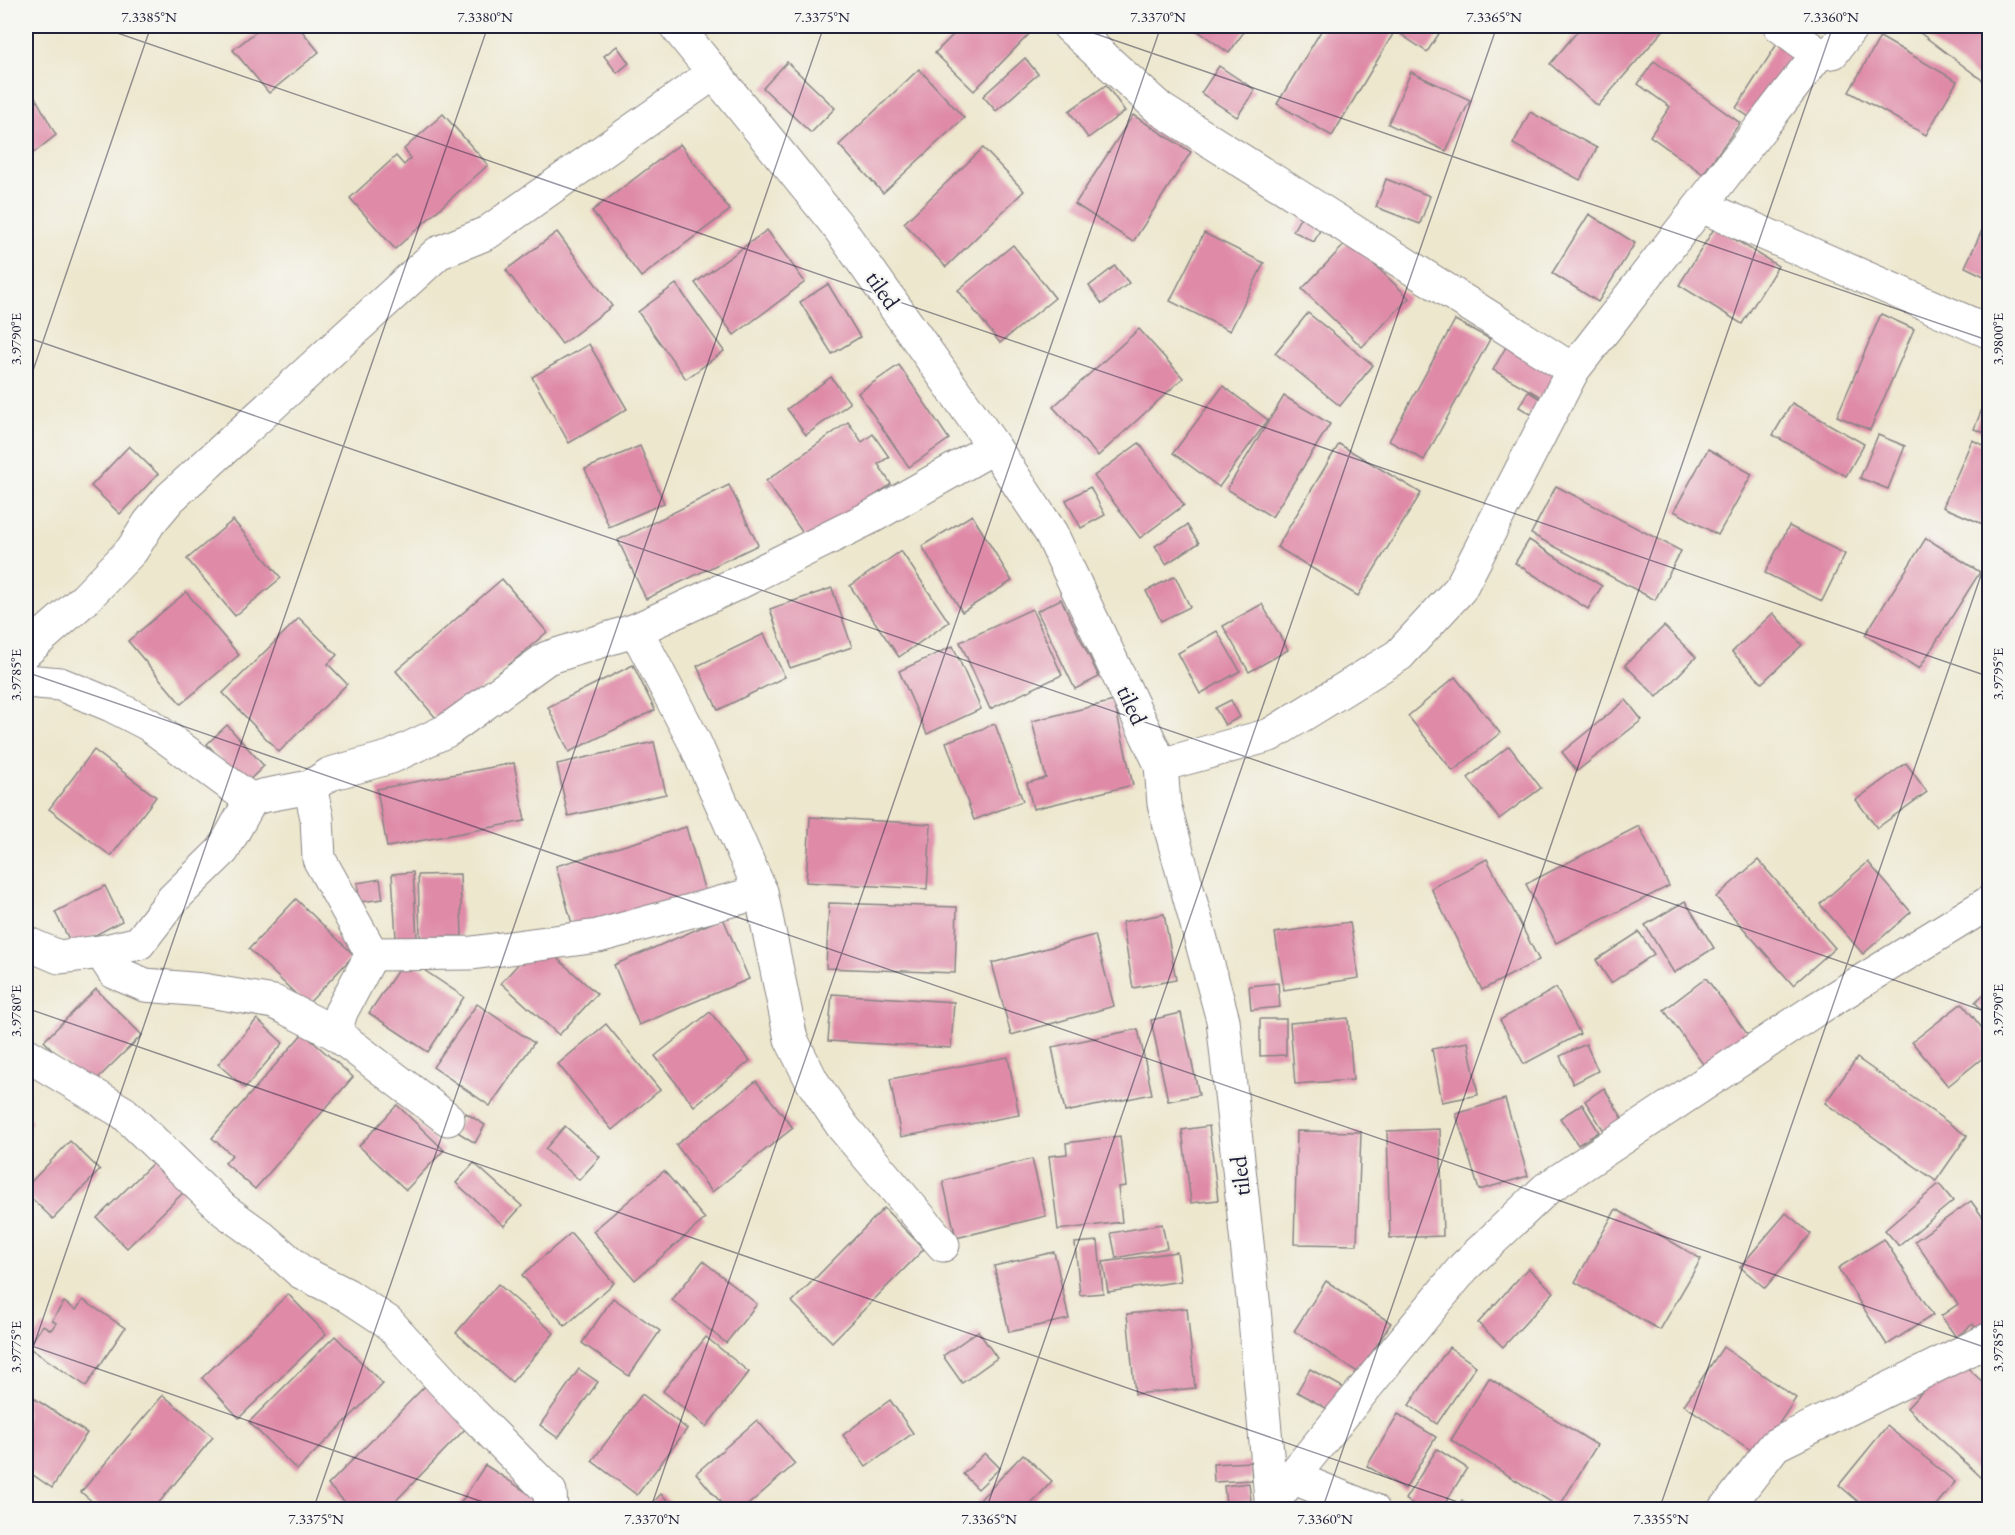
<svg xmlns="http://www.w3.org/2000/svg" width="2015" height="1535" font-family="'EB Garamond',serif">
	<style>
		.building { fill: #df8ba8 }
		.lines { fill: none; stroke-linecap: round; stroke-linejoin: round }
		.minor-casing { stroke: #888484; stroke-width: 35 }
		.minor { stroke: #fff; stroke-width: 33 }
		.ticks { fill: none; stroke: #22223b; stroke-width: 1.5; stroke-opacity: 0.45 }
		.labels { text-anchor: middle; stroke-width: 5; stroke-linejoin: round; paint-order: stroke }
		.street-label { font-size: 24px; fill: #22223b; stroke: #f6f6f2 }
		.neatline { fill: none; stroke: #22223b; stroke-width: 2 }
		.ticks-label { font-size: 15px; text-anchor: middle; fill: #22223b }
	</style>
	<rect width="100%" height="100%" fill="#f6f6f2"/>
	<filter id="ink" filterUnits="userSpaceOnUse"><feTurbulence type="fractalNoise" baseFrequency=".0167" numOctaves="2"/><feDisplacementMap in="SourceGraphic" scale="12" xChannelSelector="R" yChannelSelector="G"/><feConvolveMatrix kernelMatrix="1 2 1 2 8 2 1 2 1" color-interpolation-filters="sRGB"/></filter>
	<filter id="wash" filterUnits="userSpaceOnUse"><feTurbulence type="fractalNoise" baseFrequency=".008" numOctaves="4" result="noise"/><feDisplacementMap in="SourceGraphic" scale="24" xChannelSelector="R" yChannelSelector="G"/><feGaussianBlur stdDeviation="1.35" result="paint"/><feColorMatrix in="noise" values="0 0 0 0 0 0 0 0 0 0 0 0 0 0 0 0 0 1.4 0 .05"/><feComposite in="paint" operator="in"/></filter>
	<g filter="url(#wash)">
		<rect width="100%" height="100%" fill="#ede7ce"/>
		<g id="blocks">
			<g class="building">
				<polygon points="263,26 298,26 319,52 269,93 233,50"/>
				<polygon points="962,26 1037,26 974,91 935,53"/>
				<polygon points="1191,26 1248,26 1229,53"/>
				<polygon points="1324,26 1389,26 1396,29 1332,136 1277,104"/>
				<polygon points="1409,26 1437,26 1442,29 1427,52 1402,35"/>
				<polygon points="1582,26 1667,26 1598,106 1550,64"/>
				<polygon points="1911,26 1990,26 1990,78 1986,83"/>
				<polygon points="1880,37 1957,81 1926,135 1849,92"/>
				<polygon points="1777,44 1797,57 1755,121 1736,108"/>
				<polygon points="617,46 629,63 617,73 604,56"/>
				<polygon points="1025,58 1038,74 996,111 983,96"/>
				<polygon points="1654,61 1740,123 1703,174 1650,136 1670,107 1638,84"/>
				<polygon points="787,62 835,108 811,133 763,88"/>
				<polygon points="1219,66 1255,90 1237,117 1201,93"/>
				<polygon points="919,69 964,118 883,193 839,145"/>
				<polygon points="1411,72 1470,100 1446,151 1388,124"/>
				<polygon points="28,84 56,135 27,158 26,86"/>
				<polygon points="1106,85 1125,111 1088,138 1069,111"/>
				<polygon points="1530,112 1597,148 1580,180 1513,144"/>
				<polygon points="443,114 488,165 395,249 350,198 396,156 404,165 411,158 404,149"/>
				<polygon points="1133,115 1191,152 1133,242 1075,204"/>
				<polygon points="680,144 730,210 641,277 592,211"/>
				<polygon points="983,148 1024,191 946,267 904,223"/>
				<polygon points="1386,179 1430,196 1420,224 1376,207"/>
				<polygon points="1304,211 1324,222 1314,242 1293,231"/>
				<polygon points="1990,213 1990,279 1965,267"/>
				<polygon points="1589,214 1635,243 1598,302 1552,273"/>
				<polygon points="1715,227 1778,266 1742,324 1679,285"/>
				<polygon points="767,230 805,282 734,335 695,283"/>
				<polygon points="557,232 612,306 562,344 506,270"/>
				<polygon points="1204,233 1264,263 1230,331 1170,301"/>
				<polygon points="1349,240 1409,298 1362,347 1302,289"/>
				<polygon points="1013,245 1055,298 1000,343 958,290"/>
				<polygon points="1115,266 1129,283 1102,304 1089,286"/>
				<polygon points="676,284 724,351 686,379 638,312"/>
				<polygon points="828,284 860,337 832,354 800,302"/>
				<polygon points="1308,313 1373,365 1340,406 1275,353"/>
				<polygon points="1881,314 1914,329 1870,430 1837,416"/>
				<polygon points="1455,320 1490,339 1424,460 1389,441"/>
				<polygon points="1139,329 1183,378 1098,456 1053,407"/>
				<polygon points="1511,338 1568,369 1550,402 1493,370"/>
				<polygon points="589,344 627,409 569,443 532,377"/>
				<polygon points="899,365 949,439 909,467 858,393"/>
				<polygon points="831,377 850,403 806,435 787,409"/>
				<polygon points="1223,386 1268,420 1219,487 1173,453"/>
				<polygon points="1528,391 1548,404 1539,419 1519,407"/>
				<polygon points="1989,392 1990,392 1990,435 1974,429"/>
				<polygon points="1284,396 1330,424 1272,517 1227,489"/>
				<polygon points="1792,403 1864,444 1846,476 1773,435"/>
				<polygon points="848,422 862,442 873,434 889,457 878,464 891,484 810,543 766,481"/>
				<polygon points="1878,435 1905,446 1888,489 1860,478"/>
				<polygon points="1972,440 1990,448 1990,527 1943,507"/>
				<polygon points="1139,443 1184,505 1140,538 1094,476"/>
				<polygon points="1339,444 1421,493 1358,596 1277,547"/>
				<polygon points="129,446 158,474 120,514 91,486"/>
				<polygon points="640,446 664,503 609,527 585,469"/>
				<polygon points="1708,449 1752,474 1718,535 1674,511"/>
				<polygon points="729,485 758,545 646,599 618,540"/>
				<polygon points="1556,486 1681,551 1655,600 1531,534"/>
				<polygon points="1090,487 1105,515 1081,528 1066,500"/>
				<polygon points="972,515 1012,581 962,612 922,546"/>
				<polygon points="233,520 281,578 235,616 187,559"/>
				<polygon points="1187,525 1199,543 1166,564 1155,546"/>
				<polygon points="1789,526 1845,554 1822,601 1765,573"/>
				<polygon points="1926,538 1980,572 1919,669 1865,635"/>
				<polygon points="1529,540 1602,586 1588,609 1515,563"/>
				<polygon points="901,551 949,622 899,657 850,586"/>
				<polygon points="1175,576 1190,607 1161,621 1146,591"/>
				<polygon points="502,579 547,632 441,724 396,671"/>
				<polygon points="832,588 852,647 790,668 770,609"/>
				<polygon points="186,592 239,655 181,704 128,641"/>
				<polygon points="1061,599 1099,677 1075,689 1037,611"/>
				<polygon points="1262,604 1288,650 1249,672 1223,626"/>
				<polygon points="1032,609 1062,675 990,709 960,642"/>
				<polygon points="1773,613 1802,645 1762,683 1732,652"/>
				<polygon points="299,618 337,655 328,664 347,684 279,752 223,693"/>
				<polygon points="1664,626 1696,657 1657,697 1625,665"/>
				<polygon points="1217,631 1240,671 1200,694 1178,653"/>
				<polygon points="764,634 785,677 718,710 697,666"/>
				<polygon points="953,646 981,709 927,734 899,671"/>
				<polygon points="633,665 655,710 569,752 548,707"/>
				<polygon points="1455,677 1500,733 1453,771 1408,716"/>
				<polygon points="1231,700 1240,717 1225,725 1215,708"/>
				<polygon points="1626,700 1642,720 1577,771 1562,752"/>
				<polygon points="1114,701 1133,785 1033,809 1027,783 1046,778 1032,721"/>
				<polygon points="995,724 1023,801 974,820 946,742"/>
				<polygon points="227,725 264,766 244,785 207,744"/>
				<polygon points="654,742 666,794 568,816 557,764"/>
				<polygon points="1509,746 1541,788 1499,819 1468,778"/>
				<polygon points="94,750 156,797 111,856 49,809"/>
				<polygon points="514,763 525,821 387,847 377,789"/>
				<polygon points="1906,763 1927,792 1877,828 1856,800"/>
				<polygon points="810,817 931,824 927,889 806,882"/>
				<polygon points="1639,826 1669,886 1556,943 1526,884"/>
				<polygon points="686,827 705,892 574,931 556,866"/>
				<polygon points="1487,859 1539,960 1482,990 1431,888"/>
				<polygon points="1758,860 1835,948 1793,985 1716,897"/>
				<polygon points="1868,862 1911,912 1863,954 1820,904"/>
				<polygon points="413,872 417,937 396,938 392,874"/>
				<polygon points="460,874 462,936 420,937 418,875"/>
				<polygon points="380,879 383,899 360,902 357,883"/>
				<polygon points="105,886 122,921 73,947 55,912"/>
				<polygon points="296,899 354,955 307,1005 249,949"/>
				<polygon points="1685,901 1714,948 1674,973 1645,925"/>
				<polygon points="829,903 957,907 955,973 826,968"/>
				<polygon points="1164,914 1176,980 1133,988 1122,922"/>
				<polygon points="723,918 749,979 639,1025 614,965"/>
				<polygon points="1350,922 1359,978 1284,990 1275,933"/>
				<polygon points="1639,932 1654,954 1611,983 1596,960"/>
				<polygon points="1095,935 1114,1006 1011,1035 992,963"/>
				<polygon points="531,950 549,951 597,994 559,1035 501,983"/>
				<polygon points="406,958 464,997 428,1052 369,1013"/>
				<polygon points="1706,978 1748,1035 1705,1067 1664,1010"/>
				<polygon points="1278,983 1280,1007 1251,1010 1249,986"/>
				<polygon points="1556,988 1580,1034 1524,1064 1500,1020"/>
				<polygon points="96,989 142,1035 89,1087 44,1041"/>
				<polygon points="1990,989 1990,1020 1975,1002"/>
				<polygon points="832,994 954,1002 951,1048 828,1041"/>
				<polygon points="1962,1003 1990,1038 1990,1052 1948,1086 1912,1042"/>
				<polygon points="477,1004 534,1043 490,1106 433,1067"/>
				<polygon points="710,1012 750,1061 694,1106 655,1056"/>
				<polygon points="1181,1013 1199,1095 1168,1101 1151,1020"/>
				<polygon points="1348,1018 1353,1080 1295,1084 1290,1023"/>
				<polygon points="257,1019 283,1043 245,1088 218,1064"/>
				<polygon points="1260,1019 1286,1019 1286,1055 1260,1056"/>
				<polygon points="606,1024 660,1090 612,1130 558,1064"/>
				<polygon points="1138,1029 1152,1094 1065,1112 1052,1047"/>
				<polygon points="303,1033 353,1077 255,1189 225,1163 232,1155 212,1138"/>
				<polygon points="1468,1042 1478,1095 1442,1102 1432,1049"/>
				<polygon points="1586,1044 1598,1071 1573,1084 1560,1056"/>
				<polygon points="1008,1057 1019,1115 901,1137 890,1079"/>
				<polygon points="1857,1058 1967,1136 1936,1181 1825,1103"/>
				<polygon points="756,1081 793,1128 712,1192 676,1145"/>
				<polygon points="1604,1088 1623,1119 1604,1131 1585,1101"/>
				<polygon points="1505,1099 1528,1176 1479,1190 1456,1114"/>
				<polygon points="1582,1104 1599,1132 1578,1145 1560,1118"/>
				<polygon points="397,1105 444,1150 406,1190 359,1146"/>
				<polygon points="466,1113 485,1125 475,1143 456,1131"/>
				<polygon points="26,1116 32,1122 26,1128"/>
				<polygon points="565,1126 600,1157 579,1180 545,1149"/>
				<polygon points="1209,1126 1218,1200 1191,1203 1182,1130"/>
				<polygon points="1440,1129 1443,1236 1390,1238 1387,1131"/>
				<polygon points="1297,1131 1361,1132 1357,1245 1294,1244"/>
				<polygon points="1120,1136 1126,1186 1118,1187 1122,1222 1058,1230 1049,1156 1067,1154 1066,1143"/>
				<polygon points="70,1141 100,1170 53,1219 26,1193 26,1187"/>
				<polygon points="160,1156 190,1186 127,1248 97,1218"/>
				<polygon points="1032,1159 1046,1216 956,1238 943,1181"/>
				<polygon points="474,1163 522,1206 504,1226 456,1183"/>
				<polygon points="664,1171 705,1219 635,1280 593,1231"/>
				<polygon points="1939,1184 1953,1201 1899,1246 1885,1230"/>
				<polygon points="1971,1201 1990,1227 1990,1326 1979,1333 1973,1324 1956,1337 1941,1316 1958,1304 1915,1241"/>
				<polygon points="884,1208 924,1249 832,1342 792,1302"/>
				<polygon points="1616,1209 1701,1259 1660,1330 1575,1282"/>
				<polygon points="1786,1213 1811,1234 1765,1288 1740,1267"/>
				<polygon points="1162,1224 1167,1248 1116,1258 1111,1233"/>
				<polygon points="571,1233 614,1283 565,1326 522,1275"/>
				<polygon points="1884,1239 1933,1315 1887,1345 1838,1268"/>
				<polygon points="1098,1241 1103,1293 1080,1295 1075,1243"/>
				<polygon points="1054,1252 1069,1319 1009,1332 994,1266"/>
				<polygon points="1177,1252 1181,1281 1108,1292 1103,1262"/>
				<polygon points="703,1261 757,1304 726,1343 672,1300"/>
				<polygon points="1528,1268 1554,1292 1503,1347 1478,1323"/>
				<polygon points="1326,1281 1391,1323 1359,1373 1294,1331"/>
				<polygon points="498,1284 554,1333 512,1382 456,1333"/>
				<polygon points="288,1294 326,1334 239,1418 202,1378"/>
				<polygon points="613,1298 660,1331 629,1376 582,1343"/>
				<polygon points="83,1300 125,1328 86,1386 28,1347 43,1325 51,1330 56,1323 52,1320 64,1302 76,1310"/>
				<polygon points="1187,1308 1195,1388 1135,1394 1127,1314"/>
				<polygon points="978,1331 997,1358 962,1383 943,1356"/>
				<polygon points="335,1336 383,1384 297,1470 249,1422"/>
				<polygon points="706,1337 749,1372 706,1427 663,1391"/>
				<polygon points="1449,1347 1476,1366 1437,1424 1409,1405"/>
				<polygon points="1723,1347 1796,1398 1758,1455 1684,1405"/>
				<polygon points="1955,1356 1990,1389 1990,1469 1982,1478 1907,1408"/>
				<polygon points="579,1369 598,1382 558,1438 540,1425"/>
				<polygon points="1310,1369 1346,1389 1333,1412 1297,1392"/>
				<polygon points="1489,1378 1597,1445 1559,1507 1451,1440"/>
				<polygon points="425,1386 467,1427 387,1510 353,1510 328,1485"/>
				<polygon points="26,1393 87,1433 52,1488 26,1470"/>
				<polygon points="642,1394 687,1429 637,1495 592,1461"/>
				<polygon points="163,1395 213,1437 153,1510 102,1510 81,1492"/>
				<polygon points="890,1400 913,1433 866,1467 843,1435"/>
				<polygon points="1398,1414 1436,1437 1405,1489 1367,1466"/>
				<polygon points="757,1420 795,1464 742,1510 727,1510 696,1473"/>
				<polygon points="1887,1426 1955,1482 1932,1510 1868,1510 1839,1485"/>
				<polygon points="1437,1449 1467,1468 1441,1510 1422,1510 1405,1499"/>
				<polygon points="985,1453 1000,1468 978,1489 963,1474"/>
				<polygon points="1023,1454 1052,1481 1026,1510 984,1510 977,1503"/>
				<polygon points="1251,1462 1252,1480 1214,1482 1213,1464"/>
				<polygon points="485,1465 537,1499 530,1510 456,1510"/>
				<polygon points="1249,1483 1251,1501 1226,1504 1224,1486"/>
				<polygon points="661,1494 678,1510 646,1510"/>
				<polygon points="1462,1500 1474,1510 1455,1510"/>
			</g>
		</g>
	</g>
	<g filter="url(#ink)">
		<use href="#blocks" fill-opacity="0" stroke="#888484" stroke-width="1.5"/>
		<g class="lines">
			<defs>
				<g id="minor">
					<polyline points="676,26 837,225 994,447 1051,533 1161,765 1164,804 1223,1020 1254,1308 1272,1510"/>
					<polyline points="1069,26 1160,109 1573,370"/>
					<polyline points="1818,54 1833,52 1852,26"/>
					<polyline points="1701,206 1990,332"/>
					<polyline points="636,630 694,741 761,892 791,1039 812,1081 843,1127 943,1245"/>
					<polyline points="26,651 85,599 132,550 149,523 170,498 438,253 487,233 714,73"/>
					<polyline points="26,681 60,684 111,705 148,724 251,800"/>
					<polyline points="1161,765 1270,735 1399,655 1460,589 1573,370 1818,54 1780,26"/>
					<polyline points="310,787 317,818 319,859 372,954 341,1012 335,1033"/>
					<polyline points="26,943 59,957 101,952 114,972 145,985 203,990 274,1002 335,1033 448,1119"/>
					<polyline points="101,952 139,943 173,899 223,850 251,800 262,796 310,787 330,774 391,757 448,730 547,658 636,630 738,583 873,516 994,447"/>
					<polyline points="372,954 472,953 598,936 761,892"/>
					<polyline points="26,1054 124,1113 224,1210 260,1236 301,1272 347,1295 388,1322 466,1407 550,1492 551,1510"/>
					<polyline points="1292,1477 1373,1510"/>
					<polyline points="1272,1504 1292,1477 1464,1267 1546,1189 1815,1010 1990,902"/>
					<polyline points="1725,1510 1775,1445 1990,1339"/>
				</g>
			</defs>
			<use href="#minor" class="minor-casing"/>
			<use href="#minor" class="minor"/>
		</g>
	</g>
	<path class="ticks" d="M97,26l1893,651M1073,26l917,315M26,337l1964,676M26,391l125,-365M26,672l1964,677M26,1008l1455,502M26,1344l480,166M26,1368l462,-1342M313,1510l511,-1484M650,1510l511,-1484M986,1510l511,-1484M1322,1510l511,-1484M1659,1510l331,-961"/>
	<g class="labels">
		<g class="street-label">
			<text transform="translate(883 290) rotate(55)" y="8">tiled</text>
			<text transform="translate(1132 705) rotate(65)" y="8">tiled</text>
			<text transform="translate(1240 1176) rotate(-96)" y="8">tiled</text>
		</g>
	</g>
	<rect width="2015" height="1535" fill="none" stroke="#f6f6f2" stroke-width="66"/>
	<rect x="33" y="33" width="1949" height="1469" class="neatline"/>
	<g class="ticks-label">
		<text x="149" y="22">7.3385°N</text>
		<text x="485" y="22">7.3380°N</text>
		<text x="822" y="22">7.3375°N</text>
		<text x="1158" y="22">7.3370°N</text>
		<text x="1494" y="22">7.3365°N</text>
		<text x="1831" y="22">7.3360°N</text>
		<text transform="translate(1998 339) rotate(-90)" y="5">3.9800°E</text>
		<text transform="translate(16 339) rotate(-90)" y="5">3.9790°E</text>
		<text transform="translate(1998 674) rotate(-90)" y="5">3.9795°E</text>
		<text transform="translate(16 675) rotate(-90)" y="5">3.9785°E</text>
		<text transform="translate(1998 1010) rotate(-90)" y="5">3.9790°E</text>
		<text transform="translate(16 1011) rotate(-90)" y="5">3.9780°E</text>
		<text transform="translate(1998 1346) rotate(-90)" y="5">3.9785°E</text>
		<text transform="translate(16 1347) rotate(-90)" y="5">3.9775°E</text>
		<text x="316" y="1524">7.3375°N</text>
		<text x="652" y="1524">7.3370°N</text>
		<text x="989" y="1524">7.3365°N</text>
		<text x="1325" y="1524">7.3360°N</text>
		<text x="1661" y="1524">7.3355°N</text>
	</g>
</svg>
